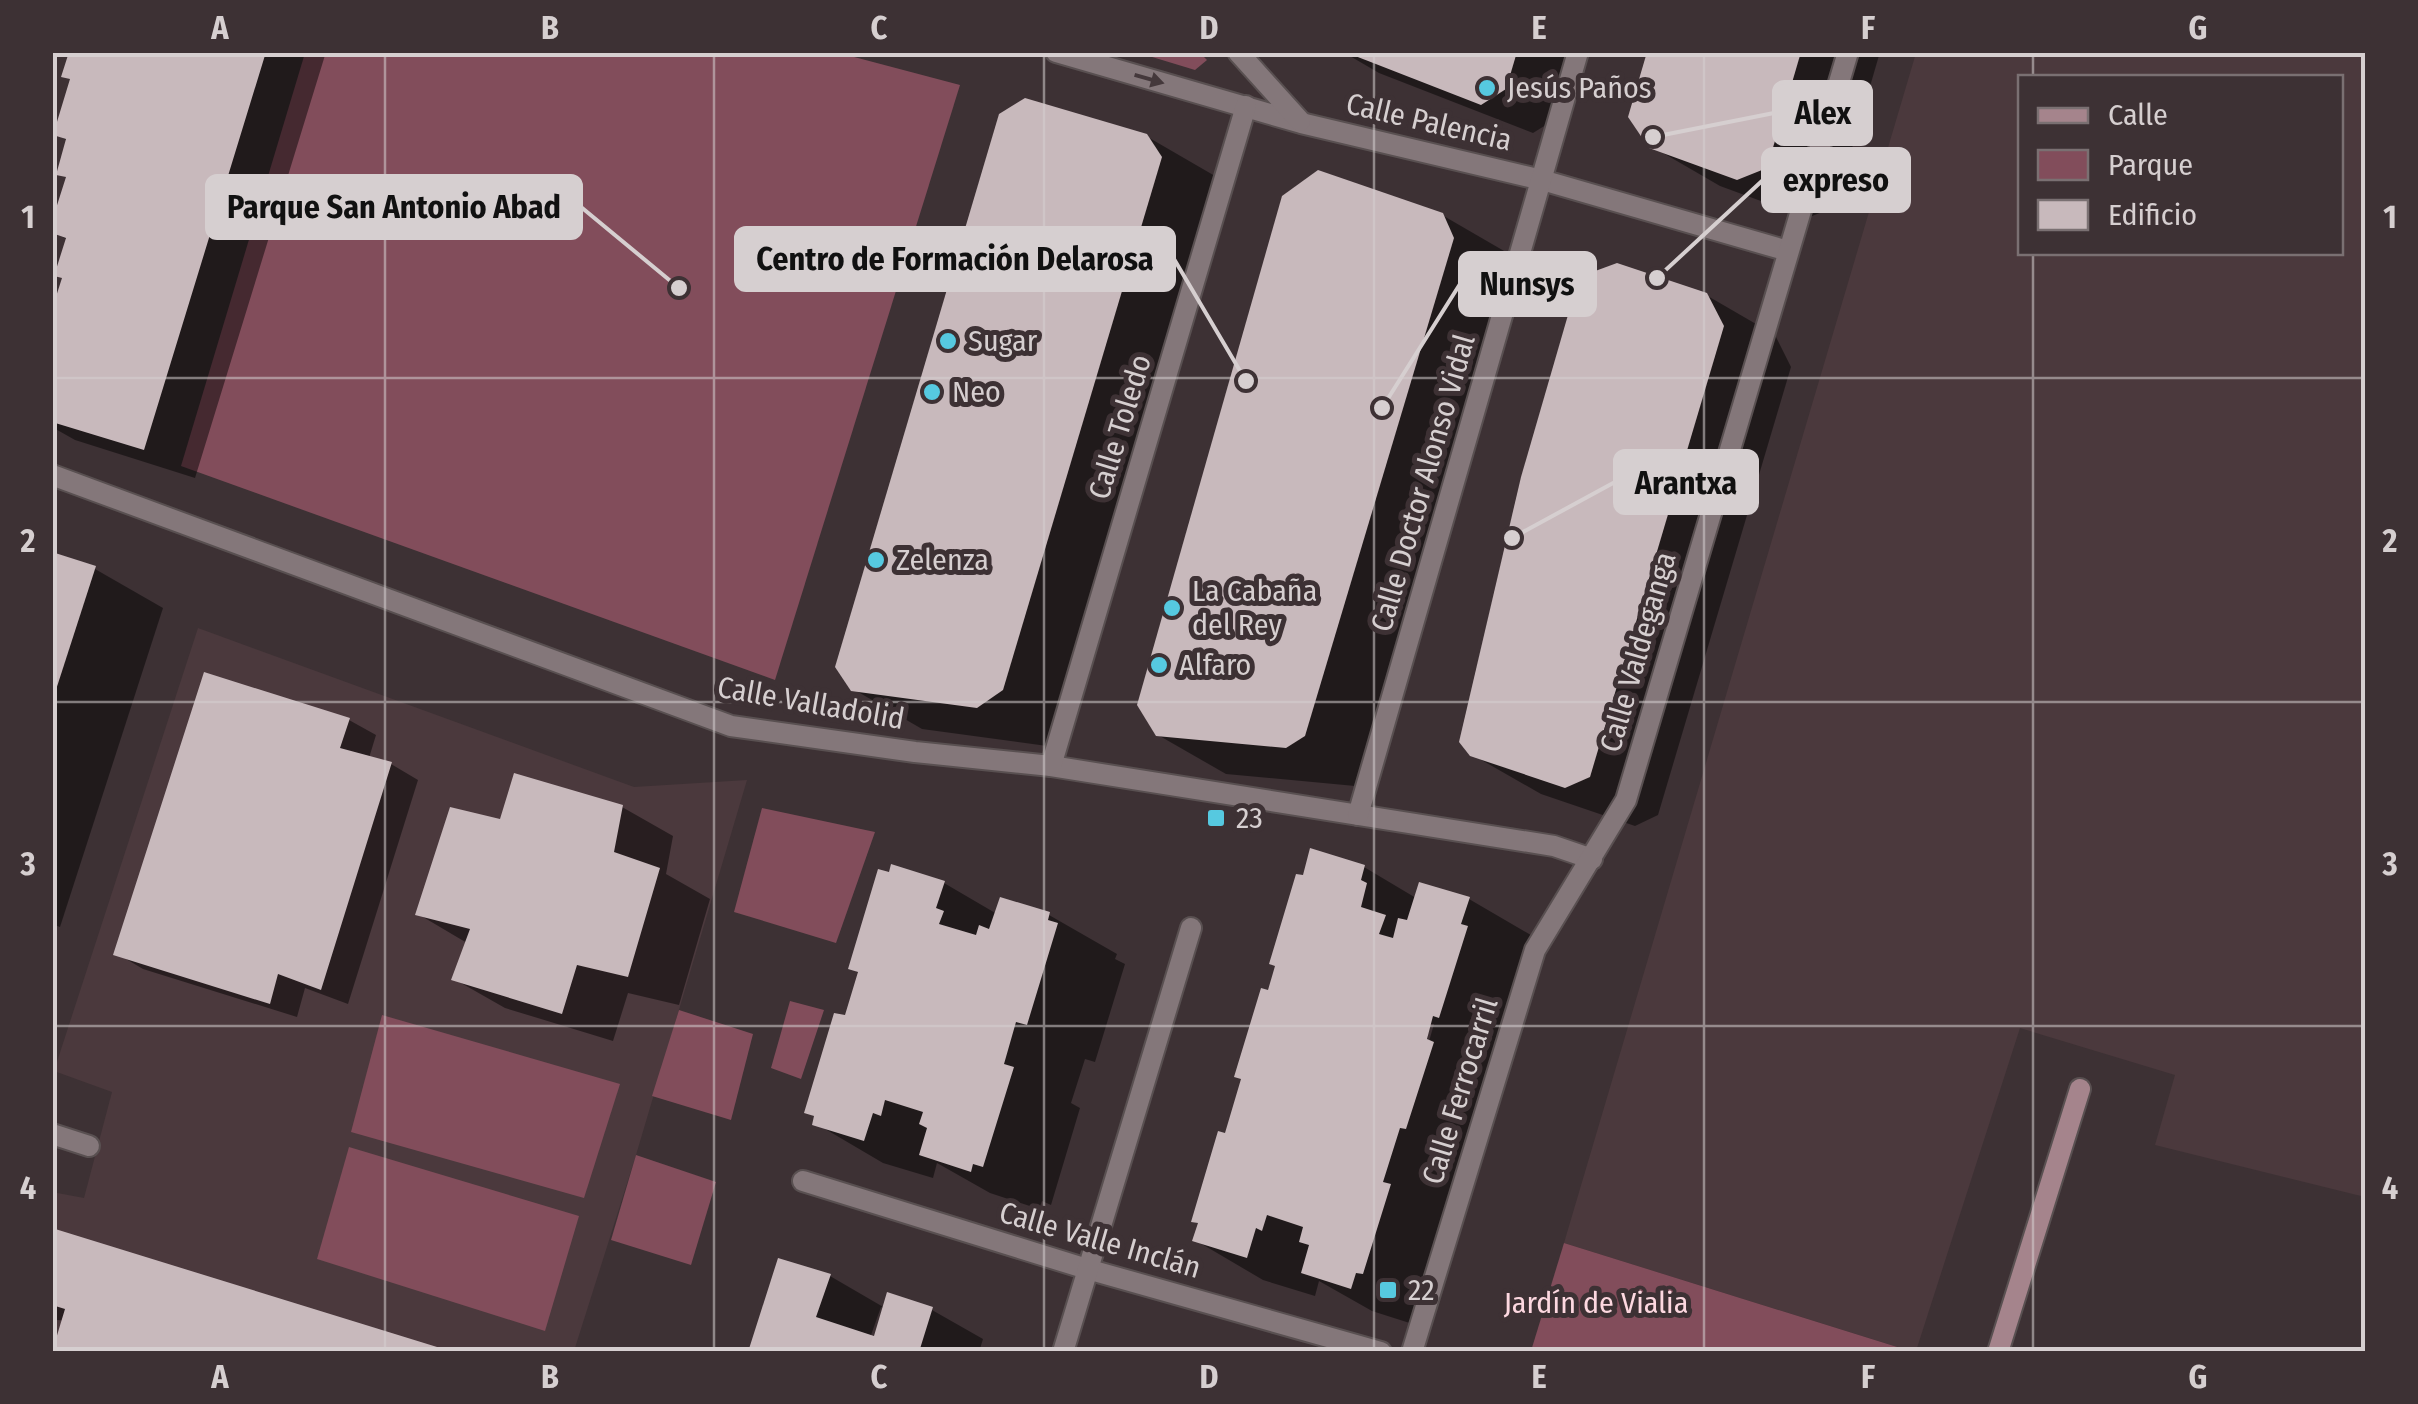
<svg xmlns="http://www.w3.org/2000/svg" width="2418" height="1404" font-family="'Fira Sans Condensed',sans-serif">
	<style>
		.built { fill: #4b393d; fill-rule: evenodd }
		.green { fill: #824d5b }
		.shadow { fill: #0007; fill-rule: evenodd }
		.building { fill: #c8b9bc }
		.lines { fill: none; stroke-linecap: round; stroke-linejoin: round }
		.street-casing { stroke: #595051; stroke-width: 24 }
		.secondary-casing { stroke: #595051; stroke-width: 24 }
		.street { stroke: #84777a; stroke-width: 20 }
		.secondary { stroke: #a5848c; stroke-width: 20 }
		.oneway { fill: #44383b }
		.grid { fill: none; stroke: #d6cfd0; stroke-width: 2.5; stroke-opacity: 0.55 }
		.poi-dot { fill: #56c9e0; stroke: #3d3134; stroke-width: 4 }
		.labels { text-anchor: middle; stroke-width: 10; stroke-linejoin: round; paint-order: stroke }
		.poi-label { font-size: 30px; fill: #d6cfd0; stroke: #3d3134; text-anchor: start }
		.street-label { font-size: 30px; fill: #d6cfd0; stroke: #3d3134 }
		.park-label { font-size: 30px; fill: #fdd8e0; stroke: #3d3134 }
		.leader { fill: none; stroke: #d6cfd0; stroke-width: 4 }
		.callout-dot { fill: #d6cfd0; stroke: #3d3134; stroke-width: 4 }
		.callout { fill: #d6cfd0; stroke: #d6cfd0; stroke-width: 4 }
		.callout-label { font-size: 32px; text-anchor: middle; font-weight: bold; fill: #111 }
		.neatline { fill: none; stroke: #d6cfd0; stroke-width: 4 }
		.grid-label { font-size: 32px; text-anchor: middle; font-weight: bold; fill: #d6cfd0 }
	</style>
	<rect width="100%" height="100%" fill="#3d3134"/>
	<g class="built">
		<path d="M1916,53h449v1144l-210,-52 20,-70 -155,-47 -104,323h-6l-346,-108zM2020,78h320v174h-320z"/>
		<polygon points="198,628 634,787 747,780 636,1155 574,1351 53,1351 52,1192 84,1198 112,1092 54,1071"/>
	</g>
	<g class="green">
		<polygon points="305,53 839,53 960,85 775,680 181,466"/>
		<polygon points="1139,53 1200,53 1207,60 1195,70"/>
		<polygon points="762,808 875,832 836,943 734,912"/>
		<polygon points="790,1001 824,1010 801,1079 771,1068"/>
		<polygon points="679,1010 753,1034 731,1120 652,1096"/>
		<polygon points="382,1015 620,1084 584,1198 351,1132"/>
		<polygon points="349,1147 579,1216 545,1331 317,1259"/>
		<polygon points="636,1155 716,1182 691,1265 611,1240"/>
		<polygon points="1564,1243 1910,1351 1531,1351"/>
	</g>
	<g class="shadow">
		<polygon points="72,52 326,52 195,478 75,440 52,427 52,318 64,279 68,240 52,231 68,178 59,173 68,141 56,134 72,80 64,76"/>
		<polygon points="1343,52 1577,52 1557,118 1533,133 1379,73"/>
		<polygon points="1649,52 1880,52 1835,207 1807,218 1720,186 1651,146"/>
		<polygon points="1146,136 1215,176 1047,746 922,729 853,689"/>
		<polygon points="1442,215 1511,255 1372,775 1355,786 1226,774 1158,735"/>
		<polygon points="1706,295 1775,335 1791,367 1658,815 1635,826 1541,794 1471,754"/>
		<polygon points="52,554 95,569 163,608 60,927 52,924"/>
		<polygon points="349,720 376,735 369,758 391,764 418,780 348,1004 305,988 297,1017 143,969 116,953"/>
		<polygon points="622,807 673,836 666,874 710,899 679,1005 628,993 613,1041 505,1008 454,979 467,943 418,914 502,822"/>
		<path d="M1364,867l52,31 53,1 67,39 -117,388 -47,-15 -53,-30 -4,15 -52,-16 -68,-40 5,-16 -6,-3 32,-85 43,-143zM1429,1024h5l-8,28z"/>
		<polygon points="944,883 997,914 1049,915 1117,954 1115,959 1125,964 1095,1062 1085,1059 1071,1103 1080,1108 1051,1205 1042,1201 1039,1209 990,1193 937,1163 933,1178 883,1163 815,1123 817,1118 807,1112 847,1018 860,974 851,968"/>
		<polygon points="52,1231 445,1352 57,1320 52,1317"/>
		<path d="M780,1261l50,15 55,32 47,2 51,29 -4,13h-228zM881,1307l4,2 -9,30 -6,-1z"/>
	</g>
	<g class="building">
		<polygon points="69,52 266,52 144,450 52,422 52,309 62,278 54,276 66,238 52,233 52,221 66,177 56,175 66,139 53,135 70,79 61,77"/>
		<polygon points="1345,52 1517,52 1506,89 1481,105"/>
		<polygon points="1647,52 1801,52 1767,168 1737,180 1649,148 1628,117"/>
		<polygon points="1025,98 1147,134 1162,157 1003,690 977,708 851,691 835,667 999,114"/>
		<polygon points="1318,170 1443,213 1454,238 1305,736 1286,748 1156,736 1137,705 1207,459 1282,196"/>
		<polygon points="1617,263 1707,293 1724,326 1590,777 1565,788 1470,756 1459,742 1521,477 1579,277"/>
		<polygon points="52,552 96,566 53,699 52,699"/>
		<polygon points="204,672 350,718 340,748 392,762 321,990 278,974 270,1004 113,955"/>
		<polygon points="514,773 623,805 614,852 660,868 628,977 577,965 562,1014 451,980 470,929 415,915 450,807 500,819"/>
		<polygon points="1310,848 1365,865 1361,880 1367,883 1361,907 1386,915 1379,934 1393,938 1398,918 1407,920 1419,882 1470,897 1461,924 1468,926 1439,1018 1433,1016 1427,1039 1434,1042 1406,1129 1400,1128 1383,1182 1391,1184 1363,1274 1356,1273 1351,1289 1301,1273 1309,1245 1299,1242 1303,1227 1267,1215 1262,1231 1256,1228 1247,1258 1192,1241 1198,1223 1191,1222 1218,1131 1225,1133 1241,1079 1234,1077 1261,988 1268,990 1275,966 1269,964 1296,874 1303,875"/>
		<polygon points="891,864 945,881 936,908 944,911 939,924 976,935 979,925 989,929 1000,897 1050,912 1048,920 1058,923 1027,1025 1016,1022 1004,1064 1014,1067 983,1167 973,1164 971,1172 919,1155 927,1128 919,1124 923,1112 885,1100 881,1116 873,1113 864,1141 812,1125 814,1116 804,1113 834,1013 845,1015 858,972 848,969 878,869 889,872"/>
		<polygon points="52,1228 450,1351 450,1352 52,1352 65,1309 52,1305"/>
		<polygon points="778,1258 831,1274 816,1317 874,1336 887,1292 933,1307 919,1352 748,1352"/>
	</g>
	<g class="lines">
		<defs>
			<g id="street">
				<polyline points="1056,52 1301,123 1542,180 1788,251"/>
				<polyline points="1238,52 1300,121"/>
				<polyline points="52,475 731,726 915,752 1051,766 1554,846 1592,859"/>
				<polyline points="1051,766 1246,106"/>
				<polyline points="1358,815 1578,52"/>
				<polyline points="52,1134 89,1146"/>
				<polyline points="803,1181 1087,1269 1381,1352"/>
				<polyline points="1063,1352 1191,928"/>
				<polyline points="1412,1352 1535,950 1626,800 1848,52"/>
			</g>
			<polyline id="secondary" points="1998,1352 2080,1089"/>
		</defs>
		<use href="#street" class="street-casing"/>
		<use href="#secondary" class="secondary-casing"/>
		<use href="#street" class="street"/>
		<use href="#secondary" class="secondary"/>
	</g>
	<defs><path id="oneway-solid" d="M-6-.8H1V-3.2L6.5 0L1 3.2V.8H-6Z" transform="scale(2.5)"/></defs>
	<use class="oneway" href="#oneway-solid" transform="translate(1149 79) rotate(16)"/>
	<path class="grid" d="M385,52v1300M714,52v1300M1044,52v1300M1374,52v1300M1704,52v1300M2033,52v26M2033,252v1100M52,378h2314M52,702h2314M52,1026h2314"/>
	<g class="poi-dot">
		<circle cx="1487" cy="88" r="10"/>
		<circle cx="948" cy="341" r="10"/>
		<circle cx="932" cy="392" r="10"/>
		<circle cx="876" cy="560" r="10"/>
		<circle cx="1172" cy="608" r="10"/>
		<circle cx="1159" cy="665" r="10"/>
		<rect x="1206" y="808" width="20" height="20" rx="5"/>
		<rect x="1378" y="1280" width="20" height="20" rx="5"/>
	</g>
	<g class="labels">
		<g class="poi-label">
			<text x="1507" y="98">Jesús Paños</text>
			<text x="968" y="351">Sugar</text>
			<text x="952" y="402">Neo</text>
			<text x="896" y="570">Zelenza</text>
			<text x="1192" y="601">La Cabaña<tspan x="1192" dy="34">del Rey</tspan></text>
			<text x="1179" y="675">Alfaro</text>
			<text x="1236" y="828">23</text>
			<text x="1408" y="1300">22</text>
		</g>
		<g class="street-label">
			<text transform="translate(1429 122) rotate(13)" y="10">Calle Palencia</text>
			<text transform="translate(1120 427) rotate(-73)" y="10">Calle Toledo</text>
			<text transform="translate(1423 483) rotate(-74)" y="10">Calle Doctor Alonso Vidal</text>
			<text transform="translate(1638 652) rotate(-74)" y="10">Calle Valdeganga</text>
			<text transform="translate(811 703) rotate(10)" y="10">Calle Valladolid</text>
			<text transform="translate(1460 1091) rotate(-73)" y="10">Calle Ferrocarril</text>
			<text transform="translate(1100 1240) rotate(16)" y="10">Calle Valle Inclán</text>
		</g>
		<g class="park-label">
			<text x="1596" y="1313">Jardín de Vialia</text>
		</g>
	</g>
	<path class="leader" d="M1653 137L1774 113M1657 278L1763 180M679 288L581 207M1246 381L1174 259M1382 408L1460 284M1512 538L1615 482"/>
	<g class="callout-dot">
		<circle cx="1653" cy="137" r="10"/>
		<circle cx="1657" cy="278" r="10"/>
		<circle cx="679" cy="288" r="10"/>
		<circle cx="1246" cy="381" r="10"/>
		<circle cx="1382" cy="408" r="10"/>
		<circle cx="1512" cy="538" r="10"/>
	</g>
	<g class="callout">
		<rect x="1774" y="82" width="97" height="62" rx="10"/>
		<rect x="1763" y="149" width="146" height="62" rx="10"/>
		<rect x="207" y="176" width="374" height="62" rx="10"/>
		<rect x="736" y="228" width="438" height="62" rx="10"/>
		<rect x="1460" y="253" width="135" height="62" rx="10"/>
		<rect x="1615" y="451" width="142" height="62" rx="10"/>
	</g>
	<g class="callout-label">
		<text x="1823" y="124">Alex</text>
		<text x="1836" y="191">expreso</text>
		<text x="394" y="218">Parque San Antonio Abad</text>
		<text x="955" y="270">Centro de Formación Delarosa</text>
		<text x="1527" y="295">Nunsys</text>
		<text x="1686" y="494">Arantxa</text>
	</g>
	<rect width="2418" height="1404" fill="none" stroke="#3d3134" stroke-width="110"/>
	<rect x="2018" y="75" width="325" height="180" fill="#3d3134" stroke="#7a7072" stroke-width="2.5"/>
	<rect x="2038" y="108" width="50" height="15" fill="#a5848c" stroke="#7a7072" stroke-width="2.5"/>
	<text x="2108" y="125" font-size="30" fill="#d6cfd0">Calle</text>
	<rect x="2038" y="150" width="50" height="30" fill="#824d5b" stroke="#7a7072" stroke-width="2.5"/>
	<text x="2108" y="175" font-size="30" fill="#d6cfd0">Parque</text>
	<rect x="2038" y="200" width="50" height="30" fill="#c8b9bc" stroke="#7a7072" stroke-width="2.5"/>
	<text x="2108" y="225" font-size="30" fill="#d6cfd0">Edificio</text>
	<rect x="55" y="55" width="2308" height="1294" class="neatline"/>
	<g class="grid-label">
		<text x="220" y="39">A</text>
		<text x="550" y="39">B</text>
		<text x="879" y="39">C</text>
		<text x="1209" y="39">D</text>
		<text x="1539" y="39">E</text>
		<text x="1868" y="39">F</text>
		<text x="2198" y="39">G</text>
		<text x="28" y="228">1</text>
		<text x="2390" y="228">1</text>
		<text x="28" y="552">2</text>
		<text x="2390" y="552">2</text>
		<text x="28" y="875">3</text>
		<text x="2390" y="875">3</text>
		<text x="28" y="1199">4</text>
		<text x="2390" y="1199">4</text>
		<text x="220" y="1388">A</text>
		<text x="550" y="1388">B</text>
		<text x="879" y="1388">C</text>
		<text x="1209" y="1388">D</text>
		<text x="1539" y="1388">E</text>
		<text x="1868" y="1388">F</text>
		<text x="2198" y="1388">G</text>
	</g>
</svg>
